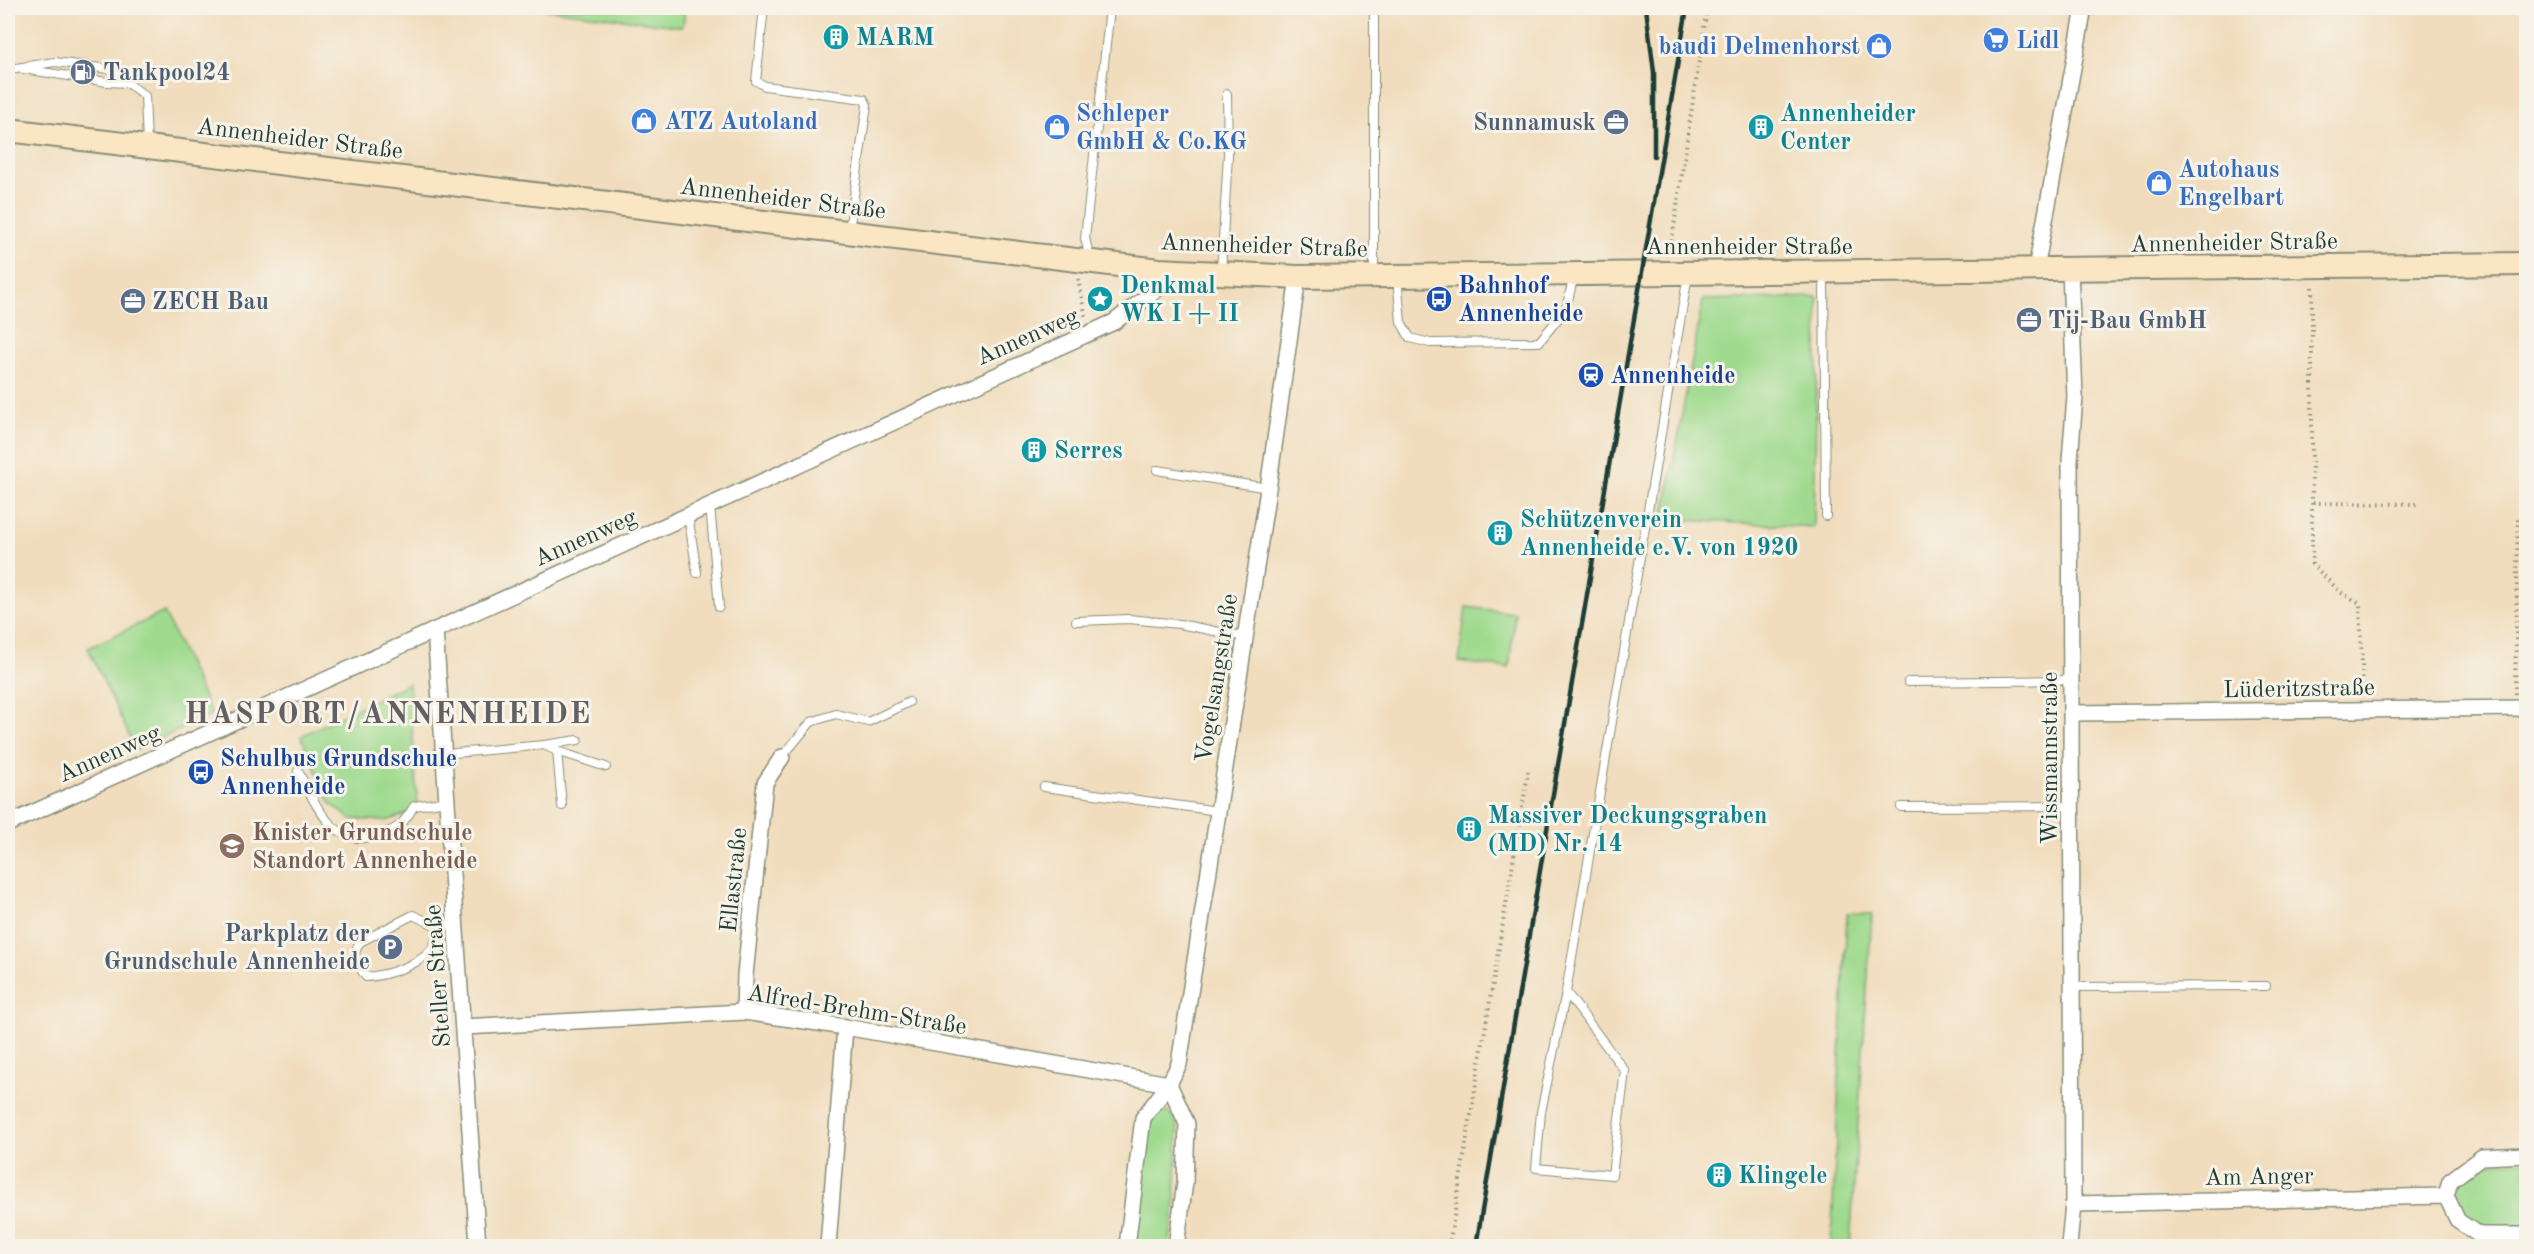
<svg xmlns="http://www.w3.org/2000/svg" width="2534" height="1254" font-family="'Old Standard TT',serif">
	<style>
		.green { fill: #9fda8e; stroke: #5f8c61; stroke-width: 1.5 }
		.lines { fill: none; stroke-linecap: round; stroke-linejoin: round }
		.lane-casing { stroke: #888d78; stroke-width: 10 }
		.street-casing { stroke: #888d78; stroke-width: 18 }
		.secondary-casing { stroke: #888d78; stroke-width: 26 }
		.path { stroke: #888d78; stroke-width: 4; stroke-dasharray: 1.5 4.5; stroke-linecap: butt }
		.lane { stroke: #fff; stroke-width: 8 }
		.street { stroke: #fff; stroke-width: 15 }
		.secondary { stroke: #fbe6c4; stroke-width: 22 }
		.rail { stroke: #1f3d34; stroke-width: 4.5 }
		.labels { text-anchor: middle; stroke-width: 6; stroke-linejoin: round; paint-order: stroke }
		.culture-label { font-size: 24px; font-weight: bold; fill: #0d838f; stroke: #f7f3e8; text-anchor: start }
		.shop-label { font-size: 24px; font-weight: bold; fill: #366cbe; stroke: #f7f3e8; text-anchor: start }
		.service-label { font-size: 24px; font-weight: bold; fill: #4e5e75; stroke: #f7f3e8; text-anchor: start }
		.street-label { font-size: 24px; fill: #1f3d34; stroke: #f7f3e8 }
		.transit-label { font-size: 24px; font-weight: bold; fill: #164399; stroke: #f7f3e8; text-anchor: start }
		.education-label { font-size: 24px; font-weight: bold; fill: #785e54; stroke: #f7f3e8; text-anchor: start }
		.district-label { font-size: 30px; font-weight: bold; letter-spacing: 1.5px; fill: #626063; stroke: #f7f3e8 }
	</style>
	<rect width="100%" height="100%" fill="#f7f3e8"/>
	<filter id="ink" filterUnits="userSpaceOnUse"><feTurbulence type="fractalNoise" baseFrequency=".0167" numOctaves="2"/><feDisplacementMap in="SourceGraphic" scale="12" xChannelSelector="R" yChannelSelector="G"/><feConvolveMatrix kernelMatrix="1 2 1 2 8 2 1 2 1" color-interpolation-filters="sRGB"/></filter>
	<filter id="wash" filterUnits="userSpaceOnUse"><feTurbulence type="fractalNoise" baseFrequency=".008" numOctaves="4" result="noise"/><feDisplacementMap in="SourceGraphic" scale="24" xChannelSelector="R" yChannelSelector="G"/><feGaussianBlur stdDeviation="1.35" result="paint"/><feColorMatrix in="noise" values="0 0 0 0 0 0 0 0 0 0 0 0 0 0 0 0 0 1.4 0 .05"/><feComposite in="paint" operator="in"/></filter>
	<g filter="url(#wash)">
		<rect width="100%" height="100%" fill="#f1ddbd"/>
		<g class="green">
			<polygon points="535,8 685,8 683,27"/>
			<polygon points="1818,297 1814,527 1663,519 1703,300"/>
			<polygon points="1466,607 1515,613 1509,668 1459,662"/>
			<polygon points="164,612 212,715 136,750 88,648"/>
			<polygon points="409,683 418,810 386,821 351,819 330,803 301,736"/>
			<polygon points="1847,913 1872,914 1850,1246 1831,1246"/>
			<polygon points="1157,1112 1168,1112 1175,1117 1178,1128 1175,1203 1169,1246 1134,1246 1150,1120"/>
			<polygon points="2526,1161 2526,1230 2485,1231 2473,1224 2457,1209 2454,1193 2465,1173 2483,1163"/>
		</g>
	</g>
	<g filter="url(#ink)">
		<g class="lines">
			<defs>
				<g id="lane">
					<polyline points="764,8 756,81 765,86 864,99 867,105 849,231"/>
					<polyline points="16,68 55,62 109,69 145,96 147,143"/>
					<polyline points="23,69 107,82 127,83"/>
					<polyline points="1090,259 1085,238 1110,8"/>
					<polyline points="1221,272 1228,155 1227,94"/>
					<polyline points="1374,273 1374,8"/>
					<polyline points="1824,274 1826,516"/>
					<polyline points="1397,277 1401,322 1410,338 1430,343 1539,342 1566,309 1574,275"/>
					<polyline points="1157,470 1268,488"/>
					<polyline points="710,505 719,607"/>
					<polyline points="688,515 697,573"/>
					<polyline points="1076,621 1129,619 1179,624 1245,637"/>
					<polyline points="1908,682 2072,680"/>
					<polyline points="544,745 578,740"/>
					<polyline points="557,751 562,806"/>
					<polyline points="444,754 544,745 557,751 606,767"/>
					<polyline points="782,757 811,722 836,714 868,722 909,702"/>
					<path d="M298,771c17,31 34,78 78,65 21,-6 27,-11 38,-30l33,-5"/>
					<polyline points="1044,787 1218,811"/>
					<polyline points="1901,807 2072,806"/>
					<path d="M439,927c-2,6 -3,13 -5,18 -9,19 -49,31 -68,32l-10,-15 -1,-10 5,-10 53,-27 26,12 17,-4"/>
					<polyline points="2072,987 2266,986"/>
					<polyline points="1566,992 1625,1071 1612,1175 1536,1168 1541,1112 1566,992 1688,275"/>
				</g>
				<g id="street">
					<polyline points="2036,269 2084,8"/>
					<polyline points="435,630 478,1246"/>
					<polyline points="2072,713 2526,708"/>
					<polyline points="8,824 1114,322 1155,291 1159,270"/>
					<polyline points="744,1012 745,975 765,783 782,757"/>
					<polyline points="463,1027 744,1012 845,1027 1169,1084"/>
					<polyline points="1169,1084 1187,1124 1185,1183 1176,1246"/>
					<polyline points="2446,1196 2450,1181 2482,1157 2526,1155"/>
					<polyline points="2073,1204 2446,1196 2458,1221 2479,1235 2526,1235"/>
					<polyline points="828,1246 845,1027"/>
					<polyline points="1127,1246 1143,1118 1169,1084 1179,1064 1266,503 1298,277"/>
					<polyline points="2069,1246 2073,1204 2070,460 2075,397 2070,270"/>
				</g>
				<polyline id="secondary" points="8,130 1159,270 1298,277 2526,264"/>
			</defs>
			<use href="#lane" class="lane-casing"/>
			<use href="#street" class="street-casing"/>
			<use href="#secondary" class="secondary-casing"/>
			<g class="path">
				<polyline points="1670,253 1707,8"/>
				<polyline points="1078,279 1086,318"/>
				<polyline points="2312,287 2312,564 2340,592 2360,603 2363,693"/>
				<polyline points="2313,503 2421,504"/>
				<polyline points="2515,694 2518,514"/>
				<polyline points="1449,1246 1529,767"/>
			</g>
			<use href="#lane" class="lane"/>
			<use href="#street" class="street"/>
			<use href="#secondary" class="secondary"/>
			<g class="rail">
				<polyline points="1646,8 1654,72 1654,156"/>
				<polyline points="1476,1246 1687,8"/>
			</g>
		</g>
	</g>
	<defs>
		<symbol id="building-disc" viewBox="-11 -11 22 22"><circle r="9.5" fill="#0f9aa8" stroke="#f7f3e8"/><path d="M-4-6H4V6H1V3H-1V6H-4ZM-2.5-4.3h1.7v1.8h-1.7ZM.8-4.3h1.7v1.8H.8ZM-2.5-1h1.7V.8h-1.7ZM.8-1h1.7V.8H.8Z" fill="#fff"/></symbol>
		<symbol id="supermarket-disc" viewBox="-11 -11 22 22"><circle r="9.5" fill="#3f7fe0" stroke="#f7f3e8"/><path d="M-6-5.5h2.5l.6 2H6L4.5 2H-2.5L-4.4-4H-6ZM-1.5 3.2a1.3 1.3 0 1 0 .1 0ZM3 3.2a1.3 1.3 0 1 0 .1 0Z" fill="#fff"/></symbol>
		<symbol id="shop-disc" viewBox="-11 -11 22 22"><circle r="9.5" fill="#3f7fe0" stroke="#f7f3e8"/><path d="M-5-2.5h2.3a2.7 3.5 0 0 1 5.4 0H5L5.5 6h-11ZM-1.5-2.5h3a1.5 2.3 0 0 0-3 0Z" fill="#fff"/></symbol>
		<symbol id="fuel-disc" viewBox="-11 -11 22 22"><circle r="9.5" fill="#5c6f8a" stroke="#f7f3e8"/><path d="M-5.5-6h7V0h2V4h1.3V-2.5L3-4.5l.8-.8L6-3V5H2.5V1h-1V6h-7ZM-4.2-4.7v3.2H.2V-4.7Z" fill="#fff"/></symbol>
		<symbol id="office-disc" viewBox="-11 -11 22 22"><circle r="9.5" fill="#5c6f8a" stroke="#f7f3e8"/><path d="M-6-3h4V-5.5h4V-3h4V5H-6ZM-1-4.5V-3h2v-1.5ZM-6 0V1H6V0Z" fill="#fff"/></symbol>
		<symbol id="sight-disc" viewBox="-11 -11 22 22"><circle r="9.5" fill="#0f9aa8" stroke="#f7f3e8"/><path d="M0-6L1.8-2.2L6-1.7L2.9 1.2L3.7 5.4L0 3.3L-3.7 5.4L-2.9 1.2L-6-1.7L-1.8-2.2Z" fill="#fff"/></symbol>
		<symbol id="bus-disc" viewBox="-11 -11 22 22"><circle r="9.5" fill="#1a4fb4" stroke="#f7f3e8"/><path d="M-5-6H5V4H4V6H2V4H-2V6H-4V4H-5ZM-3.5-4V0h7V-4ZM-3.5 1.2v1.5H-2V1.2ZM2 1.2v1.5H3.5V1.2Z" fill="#fff"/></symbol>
		<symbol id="station-disc" viewBox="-11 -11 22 22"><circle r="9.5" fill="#1a4fb4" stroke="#f7f3e8"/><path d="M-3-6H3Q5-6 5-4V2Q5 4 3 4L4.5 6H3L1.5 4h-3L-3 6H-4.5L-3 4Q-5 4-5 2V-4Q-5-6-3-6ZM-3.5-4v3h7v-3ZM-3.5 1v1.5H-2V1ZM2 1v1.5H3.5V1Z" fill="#fff"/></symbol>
		<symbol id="school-disc" viewBox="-11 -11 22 22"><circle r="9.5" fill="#8d6e63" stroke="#f7f3e8"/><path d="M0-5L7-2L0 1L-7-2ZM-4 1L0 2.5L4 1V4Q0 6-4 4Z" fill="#fff"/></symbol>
		<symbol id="parking-disc" viewBox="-11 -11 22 22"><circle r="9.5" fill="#5c6f8a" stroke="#f7f3e8"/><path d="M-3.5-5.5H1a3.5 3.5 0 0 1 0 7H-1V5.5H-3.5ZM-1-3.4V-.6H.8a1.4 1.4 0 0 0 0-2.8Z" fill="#fff"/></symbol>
	</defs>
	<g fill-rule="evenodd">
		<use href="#building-disc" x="821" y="22" width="30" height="30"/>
		<use href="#supermarket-disc" x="1981" y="25" width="30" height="30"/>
		<use href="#shop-disc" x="1864" y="31" width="30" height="30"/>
		<use href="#fuel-disc" x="68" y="57" width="30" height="30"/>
		<use href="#shop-disc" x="629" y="106" width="30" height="30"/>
		<use href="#office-disc" x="1601" y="107" width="30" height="30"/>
		<use href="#shop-disc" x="1042" y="112" width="30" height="30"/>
		<use href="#building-disc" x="1746" y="112" width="30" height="30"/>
		<use href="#shop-disc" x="2144" y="168" width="30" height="30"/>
		<use href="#sight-disc" x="1085" y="284" width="30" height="30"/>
		<use href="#bus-disc" x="1424" y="284" width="30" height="30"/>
		<use href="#office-disc" x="118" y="286" width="30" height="30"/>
		<use href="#office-disc" x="2014" y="305" width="30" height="30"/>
		<use href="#station-disc" x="1576" y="360" width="30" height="30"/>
		<use href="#building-disc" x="1019" y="435" width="30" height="30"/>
		<use href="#building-disc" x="1485" y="518" width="30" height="30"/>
		<use href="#bus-disc" x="186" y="757" width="30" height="30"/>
		<use href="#building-disc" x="1454" y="814" width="30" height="30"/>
		<use href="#school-disc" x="217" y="831" width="30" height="30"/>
		<use href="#parking-disc" x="375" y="932" width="30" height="30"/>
		<use href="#building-disc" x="1704" y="1160" width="30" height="30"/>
	</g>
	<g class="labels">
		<g class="culture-label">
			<text x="856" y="45">MARM</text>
			<text x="1780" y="121">Annenheider<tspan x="1780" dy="28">Center</tspan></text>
			<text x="1120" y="293">Denkmal<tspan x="1120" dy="28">WK I + II</tspan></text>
			<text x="1054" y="458">Serres</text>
			<text x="1520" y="527">Schützenverein<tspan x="1520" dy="28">Annenheide e.V. von 1920</tspan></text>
			<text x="1488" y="823">Massiver Deckungsgraben<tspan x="1488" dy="28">(MD) Nr. 14</tspan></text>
			<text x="1738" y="1183">Klingele</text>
		</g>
		<g class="shop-label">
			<text x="2016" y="48">Lidl</text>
			<text x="1860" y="54" text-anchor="end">baudi Delmenhorst</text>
			<text x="1076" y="121">Schleper<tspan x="1076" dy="28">GmbH &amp; Co.KG</tspan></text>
			<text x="664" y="129">ATZ Autoland</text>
			<text x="2178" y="177">Autohaus<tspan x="2178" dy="28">Engelbart</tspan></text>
		</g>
		<g class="service-label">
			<text x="103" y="80">Tankpool24</text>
			<text x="1596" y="130" text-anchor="end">Sunnamusk</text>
			<text x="152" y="309">ZECH Bau</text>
			<text x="2048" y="328">Tij-Bau GmbH</text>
			<text x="370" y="941" text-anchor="end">Parkplatz der<tspan x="370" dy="28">Grundschule Annenheide</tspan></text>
		</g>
		<g class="street-label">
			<text transform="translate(300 138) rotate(7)" y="8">Annenheider Straße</text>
			<text transform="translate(783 198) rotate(7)" y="8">Annenheider Straße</text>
			<text transform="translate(2234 242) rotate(-1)" y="8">Annenheider Straße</text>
			<text transform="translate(1264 245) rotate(2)" y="8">Annenheider Straße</text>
			<text x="1749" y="254">Annenheider Straße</text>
			<text transform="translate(1027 336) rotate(-24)" y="8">Annenweg</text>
			<text transform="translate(585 537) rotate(-24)" y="8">Annenweg</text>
			<text transform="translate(1216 678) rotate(-81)" y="8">Vogelsangstraße</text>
			<text transform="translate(2299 688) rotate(-1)" y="8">Lüderitzstraße</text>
			<text transform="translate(109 753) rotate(-24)" y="8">Annenweg</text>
			<text transform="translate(2049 758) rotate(-90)" y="8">Wissmannstraße</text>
			<text transform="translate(733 880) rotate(-84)" y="8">Ellastraße</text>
			<text transform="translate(437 976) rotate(-94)" y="8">Steller Straße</text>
			<text transform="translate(857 1009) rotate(9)" y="8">Alfred-Brehm-Straße</text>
			<text transform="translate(2259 1176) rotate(-1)" y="8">Am Anger</text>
		</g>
		<g class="transit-label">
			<text x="1458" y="293">Bahnhof<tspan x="1458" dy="28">Annenheide</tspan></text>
			<text x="1610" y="383">Annenheide</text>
			<text x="220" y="766">Schulbus Grundschule<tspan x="220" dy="28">Annenheide</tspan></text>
		</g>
		<g class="education-label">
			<text x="252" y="840">Knister Grundschule<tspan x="252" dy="28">Standort Annenheide</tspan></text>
		</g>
		<g class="district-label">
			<text x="388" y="723">HASPORT/ANNENHEIDE</text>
		</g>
	</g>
	<rect width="2534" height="1254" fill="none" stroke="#f7f3e8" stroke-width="30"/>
</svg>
